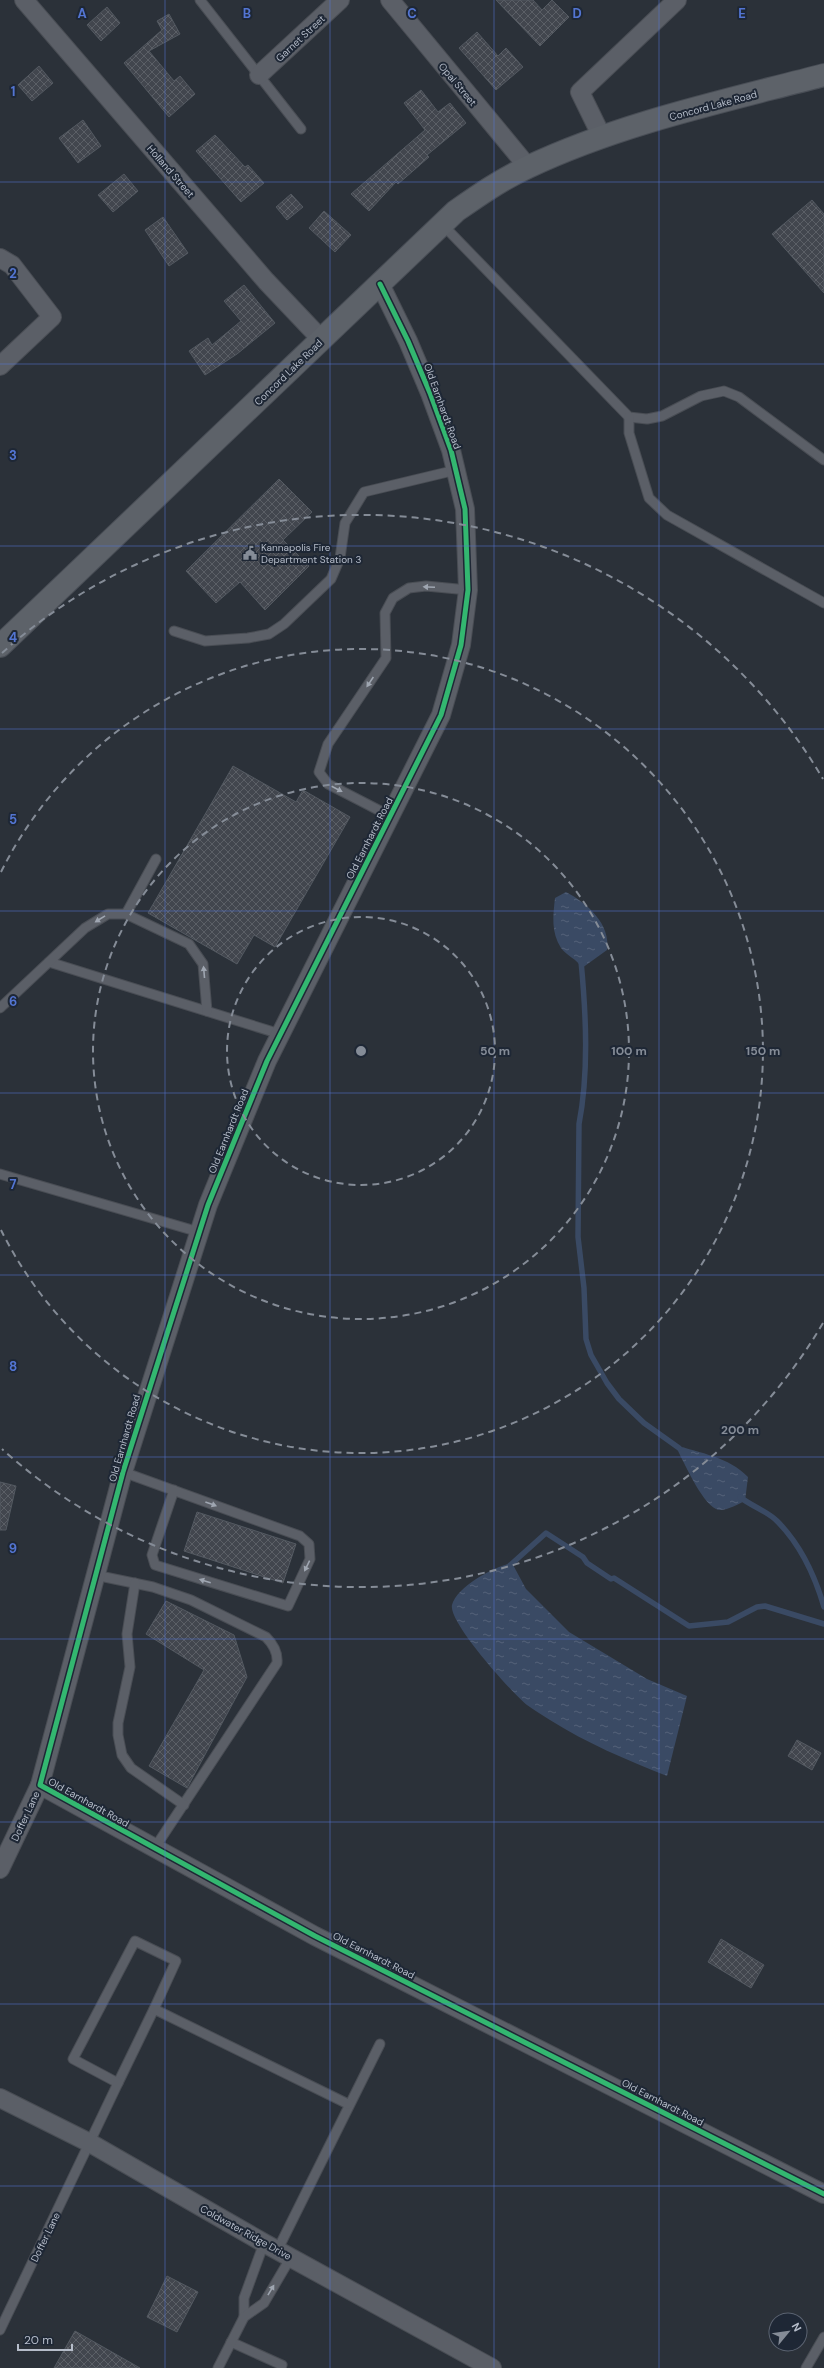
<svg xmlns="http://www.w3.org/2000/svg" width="824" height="2368" font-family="'DM Sans',sans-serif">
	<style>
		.water { fill: url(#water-ripples) }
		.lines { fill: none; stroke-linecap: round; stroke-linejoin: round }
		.stream { stroke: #3a4a64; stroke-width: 5.5 }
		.building { fill: url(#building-cross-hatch); stroke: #535961 }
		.lane-casing { stroke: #494d54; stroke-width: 11 }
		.street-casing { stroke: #494d54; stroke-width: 20 }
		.primary-casing { stroke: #494e56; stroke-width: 24 }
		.lane { stroke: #5b5f67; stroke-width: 9 }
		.street { stroke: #5b5f67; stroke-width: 18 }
		.primary { stroke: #5d6269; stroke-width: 22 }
		.cycleway-casing { stroke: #1e2735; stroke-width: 8 }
		.cycleway { stroke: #33b770; stroke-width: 5 }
		.oneway { fill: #9fa6b1 }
		.grid { fill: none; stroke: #5375d3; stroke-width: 1; stroke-opacity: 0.55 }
		.ring { fill: none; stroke: #858c97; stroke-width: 2; stroke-dasharray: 7 5 }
		.labels { text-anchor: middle; stroke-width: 4; stroke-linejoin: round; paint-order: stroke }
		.street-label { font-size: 10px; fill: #b6bdca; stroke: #1e2735 }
		.poi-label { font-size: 10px; fill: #b6bdca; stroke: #1e2735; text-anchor: start }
		.grid-label { font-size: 13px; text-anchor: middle; font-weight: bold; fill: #5375d3; stroke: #1e2735; stroke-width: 4; stroke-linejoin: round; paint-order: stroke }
		.centre { fill: #858c97; stroke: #1e2735; stroke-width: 2 }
		.ring-label { font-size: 12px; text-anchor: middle; font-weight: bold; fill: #858c97; stroke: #1e2735; stroke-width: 4; stroke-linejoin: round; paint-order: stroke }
	</style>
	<defs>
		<pattern id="water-ripples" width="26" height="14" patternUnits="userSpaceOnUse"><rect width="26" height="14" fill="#3a4a64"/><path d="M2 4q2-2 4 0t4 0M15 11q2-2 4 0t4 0" fill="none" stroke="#546279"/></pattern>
		<pattern id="building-cross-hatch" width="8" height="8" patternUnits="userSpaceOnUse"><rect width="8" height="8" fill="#42464e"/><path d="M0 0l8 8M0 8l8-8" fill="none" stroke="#5b5f66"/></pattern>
	</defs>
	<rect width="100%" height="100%" fill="#2b3139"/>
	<g class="water">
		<path d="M566,892c21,11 45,32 41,58l-25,18c-5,-9 -15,-12 -21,-20 -10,-16 -8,-32 -6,-50z"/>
		<path d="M675,1445c25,8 54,12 73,32l-3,24c-7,3 -22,12 -29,8 -15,-7 -33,-49 -41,-64z"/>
		<path d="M512,1563l14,26 43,43 78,47 40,17 -20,80c-40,-16 -81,-33 -117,-56 -8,-5 -16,-10 -23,-15 -15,-12 -79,-83 -75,-100 5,-19 43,-39 60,-42z"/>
	</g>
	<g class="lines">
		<g class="stream">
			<path d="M581,961c5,53 8,111 -2,163l-1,113 6,51 2,51 5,16 16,28 12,16 25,24 35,25"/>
			<path d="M740,1497c11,9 27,14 37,24 24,24 38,55 47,86"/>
			<polyline points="507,1568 546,1533 583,1557 587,1563 611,1579 614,1578 689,1626 728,1622 757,1607 765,1606 824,1624"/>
		</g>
	</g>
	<g class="building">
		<polygon points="496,0 533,0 542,10 552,0 569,17 540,46"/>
		<polygon points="107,7 120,23 101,41 87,25"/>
		<polygon points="169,14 180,34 149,51 174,81 180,76 195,94 169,117 124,63 162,30 157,21"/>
		<polygon points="477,32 498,56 506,48 523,67 496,90 459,48"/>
		<polygon points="39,66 53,83 32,101 18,85"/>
		<polygon points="421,90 438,112 450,103 466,123 427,155 429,157 398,184 396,182 369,211 351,194 425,130 404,103"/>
		<polygon points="83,120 101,146 78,163 59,138"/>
		<polygon points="215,135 245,167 248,165 264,183 241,202 196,151"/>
		<polygon points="124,174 138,191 113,212 98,195"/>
		<polygon points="291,194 303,207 287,220 276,207"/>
		<polygon points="812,200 824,214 824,293 772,234"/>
		<polygon points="324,211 351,235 335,252 309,228"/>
		<polygon points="163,217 188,253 169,266 145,230"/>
		<polygon points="244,285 275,323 237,354 205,375 189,351 208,338 212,345 241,321 224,301"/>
		<polygon points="279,479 312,512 283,540 309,566 265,610 240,582 216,603 186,571"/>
		<polygon points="233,766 296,802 303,790 350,817 275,947 254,935 237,964 148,913"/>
		<polygon points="0,1482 16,1486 6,1530 0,1530"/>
		<polygon points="197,1512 296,1544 283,1583 184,1551"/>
		<polygon points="166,1601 234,1635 247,1677 187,1788 149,1766 204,1670 146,1634"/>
		<polygon points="797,1740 821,1753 812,1770 788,1756"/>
		<polygon points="721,1939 764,1965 751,1988 708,1962"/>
		<polygon points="167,2276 198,2292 177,2332 147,2317"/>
		<polygon points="75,2331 140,2368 54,2368"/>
	</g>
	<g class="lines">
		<defs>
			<g id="lane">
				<polyline points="200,0 301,129"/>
				<polyline points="442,224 629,417 647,419 662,416 701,396 724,391 739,397 824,460"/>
				<polyline points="629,417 629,433 649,498 667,515 824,603"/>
				<polyline points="174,631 205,641 248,638 269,634 284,624 331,579 340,558 345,523 364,492 456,470"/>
				<polyline points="390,816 328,784 319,772 328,744 386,658 385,613 393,598 409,588 426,586 468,590"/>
				<polyline points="126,914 156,859"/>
				<polyline points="49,962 280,1034"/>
				<polyline points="0,1008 85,928 108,914 126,914 189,944 203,964 207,1011"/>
				<polyline points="0,1174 199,1232"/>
				<polyline points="123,1472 300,1536 309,1544 310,1559 288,1606 155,1565 152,1555 174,1490"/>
				<path d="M95,1575l58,12 38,13 75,37c7,7 12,16 11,26l-123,186"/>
				<polyline points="135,1583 127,1634 130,1667 118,1723 118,1735 122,1755 131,1768 184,1805"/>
				<polyline points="118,2083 154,2009"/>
				<polyline points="277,2251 380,2044"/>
				<polyline points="244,2317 244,2298 264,2243"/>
				<polyline points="0,2330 118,2083 73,2059 135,1941 176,1961 154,2009 348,2104"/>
				<polyline points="231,2342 282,2365 281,2368"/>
				<polyline points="218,2368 244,2317 264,2303 291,2257"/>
				<polyline points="806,2368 824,2337"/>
			</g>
			<g id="street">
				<polyline points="24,0 266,281 321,339"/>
				<polyline points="390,0 528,167"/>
				<polyline points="259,75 340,0"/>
				<polyline points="602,137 580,92 677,0"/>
				<polyline points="0,258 12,265 52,317 0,366"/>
				<polyline points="380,284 408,341 430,393 451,450 465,509 468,590 461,645 441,715 267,1061 208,1205 123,1472 40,1785 315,1936 824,2194"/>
				<polyline points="0,1869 40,1785"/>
				<polyline points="0,2098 90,2143 264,2243 492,2368"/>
			</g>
			<path id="primary" d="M0,646l456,-435c23,-16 46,-32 72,-44 93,-44 197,-66 296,-92"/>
		</defs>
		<use href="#lane" class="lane-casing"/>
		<use href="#street" class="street-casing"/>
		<use href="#primary" class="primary-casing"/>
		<use href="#lane" class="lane"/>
		<use href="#street" class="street"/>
		<use href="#primary" class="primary"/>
		<defs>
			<polyline id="cycleway" points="380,284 408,341 430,393 451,450 465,509 468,590 461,645 441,715 267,1061 208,1205 123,1472 40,1785 315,1936 824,2194"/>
		</defs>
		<use href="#cycleway" class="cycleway-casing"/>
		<use href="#cycleway" class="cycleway"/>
	</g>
	<defs><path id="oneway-solid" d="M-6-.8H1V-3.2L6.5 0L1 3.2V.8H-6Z"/></defs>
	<g class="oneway">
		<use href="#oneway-solid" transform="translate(429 587) rotate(-178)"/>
		<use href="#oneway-solid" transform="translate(370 682) rotate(124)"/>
		<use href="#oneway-solid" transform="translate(337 789) rotate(27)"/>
		<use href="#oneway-solid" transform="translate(100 919) rotate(148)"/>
		<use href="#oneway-solid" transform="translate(204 972) rotate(-95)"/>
		<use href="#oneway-solid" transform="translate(211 1504) rotate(20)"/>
		<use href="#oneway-solid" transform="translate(307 1566) rotate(116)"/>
		<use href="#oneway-solid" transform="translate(205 1581) rotate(-163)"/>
		<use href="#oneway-solid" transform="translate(271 2290) rotate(-59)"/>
	</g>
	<path class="grid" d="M165,0v2368M330,0v2368M494,0v2368M659,0v2368M0,182h824M0,364h824M0,546h824M0,729h824M0,911h824M0,1093h824M0,1275h824M0,1457h824M0,1639h824M0,1822h824M0,2004h824M0,2186h824"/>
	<g class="ring">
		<circle cx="361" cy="1051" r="134"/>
		<circle cx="361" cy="1051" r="268"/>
		<path d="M1 872A402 402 0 1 1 1 1230"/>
		<path d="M823 1323A536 536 0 0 1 2 1449M2 653A536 536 0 0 1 823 779"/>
	</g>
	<defs>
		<symbol id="civic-bare" viewBox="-9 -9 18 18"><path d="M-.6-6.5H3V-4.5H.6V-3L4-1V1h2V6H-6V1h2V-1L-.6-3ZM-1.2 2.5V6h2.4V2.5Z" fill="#858c97" stroke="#1e2735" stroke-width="2.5" paint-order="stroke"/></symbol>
	</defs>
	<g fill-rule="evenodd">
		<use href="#civic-bare" x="240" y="543" width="20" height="20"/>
	</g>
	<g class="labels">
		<g class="street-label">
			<text transform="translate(300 38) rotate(-43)" y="4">Garnet Street</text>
			<text transform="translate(458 84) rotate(50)" y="4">Opal Street</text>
			<text transform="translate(713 105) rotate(-15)" y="4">Concord Lake Road</text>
			<text transform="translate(171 171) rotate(49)" y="4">Holland Street</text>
			<text transform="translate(288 372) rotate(-44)" y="4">Concord Lake Road</text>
			<text transform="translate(443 406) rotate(70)" y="4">Old Earnhardt Road</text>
			<text transform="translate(369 838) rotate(-63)" y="4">Old Earnhardt Road</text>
			<text transform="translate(228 1131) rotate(-68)" y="4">Old Earnhardt Road</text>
			<text transform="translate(124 1438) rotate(-74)" y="4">Old Earnhardt Road</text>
			<text transform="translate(89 1802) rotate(29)" y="4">Old Earnhardt Road</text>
			<text transform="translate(25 1816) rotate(-65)" y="4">Doffer Lane</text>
			<text transform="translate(374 1955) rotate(27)" y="4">Old Earnhardt Road</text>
			<text transform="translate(663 2102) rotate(27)" y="4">Old Earnhardt Road</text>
			<text transform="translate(246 2232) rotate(29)" y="4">Coldwater Ridge Drive</text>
			<text transform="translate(45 2237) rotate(-64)" y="4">Doffer Lane</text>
		</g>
		<g class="poi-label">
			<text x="261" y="551">Kannapolis Fire<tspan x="261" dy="12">Department Station 3</tspan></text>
		</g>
	</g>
	<g class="grid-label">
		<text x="82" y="18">A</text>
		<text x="247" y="18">B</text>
		<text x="412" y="18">C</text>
		<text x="577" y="18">D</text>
		<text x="742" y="18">E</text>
		<text x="13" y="96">1</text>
		<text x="13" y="278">2</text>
		<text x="13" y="460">3</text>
		<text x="13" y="642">4</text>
		<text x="13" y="824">5</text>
		<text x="13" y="1006">6</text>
		<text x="13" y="1189">7</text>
		<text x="13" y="1371">8</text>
		<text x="13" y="1553">9</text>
	</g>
	<circle cx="361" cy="1051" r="6" class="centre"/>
	<g class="ring-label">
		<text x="495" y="1055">50 m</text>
		<text x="629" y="1055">100 m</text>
		<text x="763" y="1055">150 m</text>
		<text x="740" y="1434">200 m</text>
	</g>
	<g transform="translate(788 2332) rotate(61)"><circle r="19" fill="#1e2735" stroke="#5b6371"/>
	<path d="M0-3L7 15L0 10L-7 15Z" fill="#858c97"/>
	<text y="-6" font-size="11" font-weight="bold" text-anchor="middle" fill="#b6bdca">N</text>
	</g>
	<path d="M18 2344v6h54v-6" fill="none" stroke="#b6bdca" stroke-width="2"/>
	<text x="24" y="2344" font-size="12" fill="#b6bdca" stroke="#1e2735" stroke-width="3" paint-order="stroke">20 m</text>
</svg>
